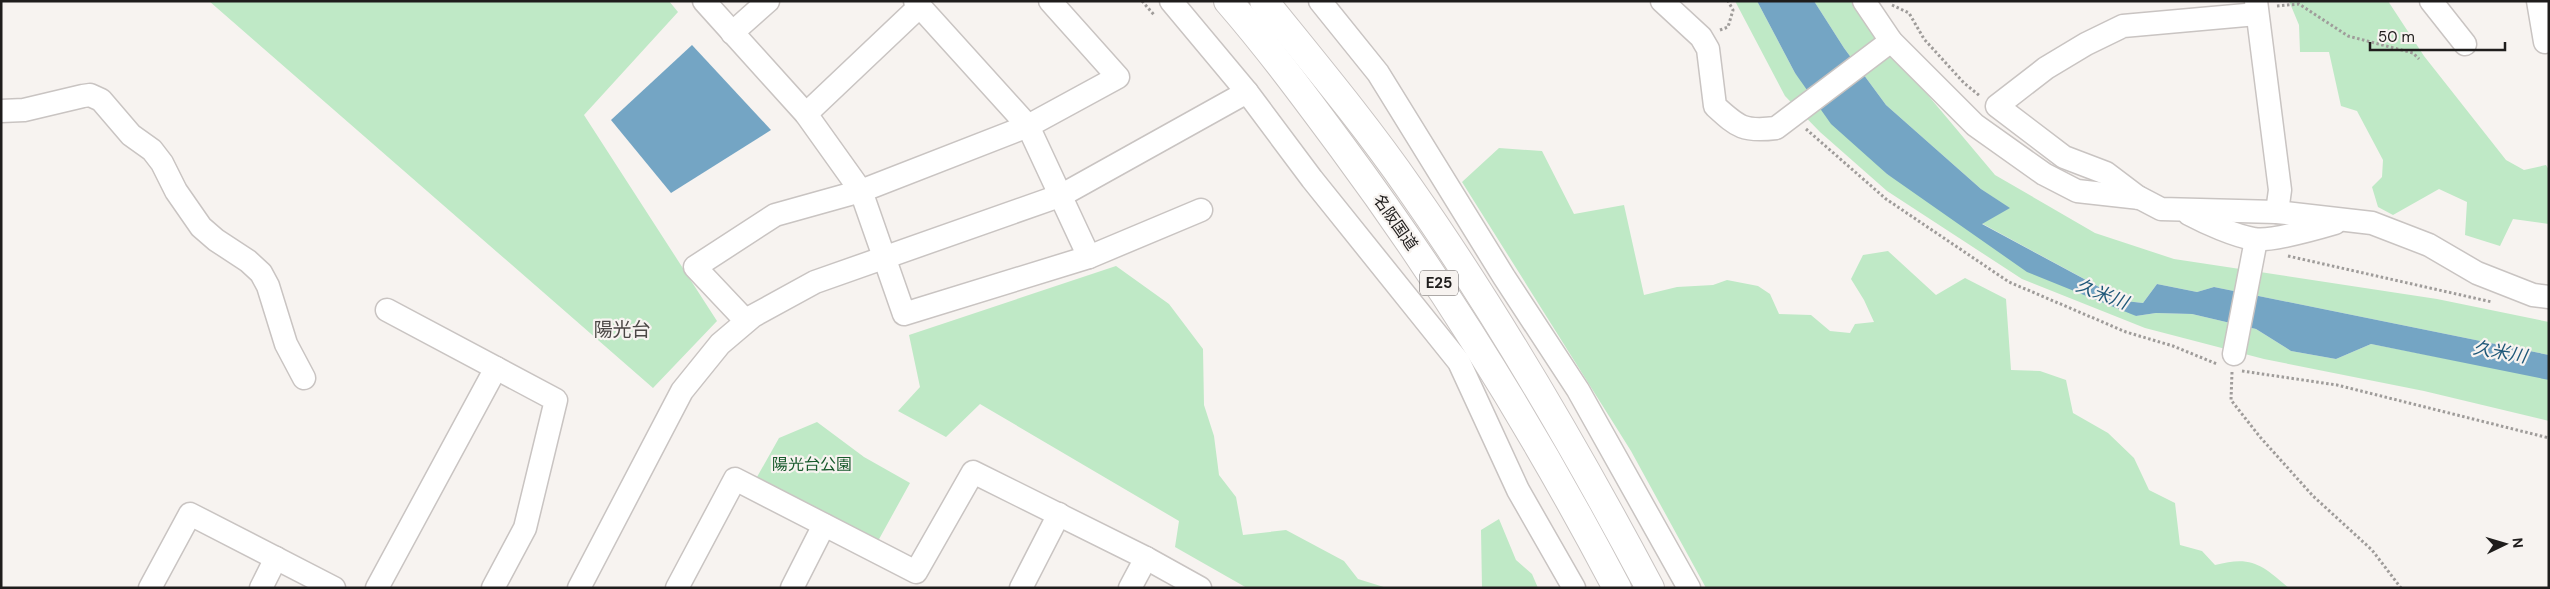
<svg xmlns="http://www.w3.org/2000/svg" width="2550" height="589" font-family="'DM Sans','Noto Sans JP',sans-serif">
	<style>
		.green { fill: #bfe9c6 }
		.water { fill: #74a5c4 }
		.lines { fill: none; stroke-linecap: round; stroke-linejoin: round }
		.minor-casing { stroke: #c9c4c2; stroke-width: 25 }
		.highway-casing { stroke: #c9c4c2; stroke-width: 30 }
		.path { stroke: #9f9c9a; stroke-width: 3; stroke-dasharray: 2.5 2.5; stroke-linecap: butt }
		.minor { stroke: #fff; stroke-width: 22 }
		.highway { stroke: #fff; stroke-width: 28 }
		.labels { text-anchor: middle; stroke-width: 4.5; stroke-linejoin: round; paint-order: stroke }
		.shield { fill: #f7f3f0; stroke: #605d5c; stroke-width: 1 }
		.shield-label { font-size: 15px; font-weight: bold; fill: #1f1d1c }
		.street-label { font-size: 16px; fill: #1f1d1c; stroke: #f7f3f0 }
		.park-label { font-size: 16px; fill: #185a2c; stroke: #f7f3f0 }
		.water-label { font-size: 18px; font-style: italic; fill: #1f5879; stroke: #f7f3f0 }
		.quarter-label { font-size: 19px; fill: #4b4745; stroke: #f7f3f0 }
	</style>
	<rect width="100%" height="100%" fill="#f7f3f0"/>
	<g class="green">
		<polygon points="209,1 669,1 678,12 584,115 717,321 653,388"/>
		<polygon points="1735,1 1757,1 1795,73 1887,174 2136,316 2156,313 2192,314 2256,329 2291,351 2336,359 2371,344 2542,377 2549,380 2549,421 2424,391 2264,359 2145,328 2022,279 1887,191 1820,132 1785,96"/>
		<polygon points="1814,1 1857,1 1874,31 1995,175 2095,233 2174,259 2437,299 2549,322 2549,355 2214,287 2197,292 2157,284 2143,303 2125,301 1981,223 2009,208 1981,189 1886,105 1844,48"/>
		<polygon points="2289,1 2388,1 2424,56 2506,160 2524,170 2546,165 2549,170 2549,224 2513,219 2500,246 2465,235 2467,202 2439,189 2393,215 2378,207 2372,187 2382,177 2383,160 2357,111 2341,106 2329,52 2300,52 2299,25"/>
		<path d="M1499,148l43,3 32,63 50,-9 20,90 33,-8 36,-2 14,-5 31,6 12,8 9,20 32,1 19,16 20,2 5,-9 19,-2 -10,-22 -13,-21 12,-24 25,-4 48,44 29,-17 41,21 5,71 29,1 26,9 7,33 35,20 26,25 15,32 26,13 5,42 22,6 13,14c37,-10 47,0 74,23h-583l-75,-137 -169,-269z"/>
		<polygon points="1116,266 1169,304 1203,349 1204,405 1214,436 1219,475 1236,497 1243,535 1286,530 1344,561 1358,579 1387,588 1247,588 1175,547 1179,521 980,404 946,437 898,411 920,387 909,335"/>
		<polygon points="817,422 864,457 910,483 878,541 757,477 779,438"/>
		<polygon points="1499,519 1516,560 1532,574 1538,588 1482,588 1481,530"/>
	</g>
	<g class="water">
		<polygon points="1757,1 1814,1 1844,48 1886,105 1981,189 2010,208 1982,224 2125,301 2143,303 2157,284 2197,292 2214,287 2549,355 2549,380 2371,344 2336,359 2291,351 2256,329 2192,314 2156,313 2136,316 2027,272 1887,174 1831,124 1795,73"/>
		<polygon points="692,45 771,130 671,193 611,120"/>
	</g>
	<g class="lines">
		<defs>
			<g id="minor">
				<polyline points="704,1 806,114 861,191 904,314 1089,257 1201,210"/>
				<polyline points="915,1 1028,126 1089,257"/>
				<polyline points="1171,1 1247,92 1312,179 1459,362 1518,490 1574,588"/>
				<polyline points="1320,1 1378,73 1504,277 1578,390 1689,588"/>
				<path d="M1662,1l39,36 7,12 7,57c23,21 28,26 61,22l115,-87"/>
				<polyline points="1864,1 1891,41 1975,125 2044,174 2077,191 2140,198 2161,209 2277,212 2372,223 2429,245 2477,273 2533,295 2549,297"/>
				<polyline points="2256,1 2280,190 2277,212"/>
				<polyline points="2431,1 2465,44"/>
				<polyline points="2538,1 2545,42"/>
				<polyline points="732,33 768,1"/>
				<polyline points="1,111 24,110 83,96 90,95 101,100 131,135 152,150 162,163 176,191 201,227 216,240 248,261 261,273 268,286 286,344 304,378"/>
				<polyline points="806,114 920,6"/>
				<polyline points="2139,198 2106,173 2064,157 1997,106 2046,68 2086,44 2123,26 2257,14"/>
				<path d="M2189,214c17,9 46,22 65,25 16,3 64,-11 81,-16"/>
				<polyline points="387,310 556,400 525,528 493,588"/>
				<polyline points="746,321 695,267 775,215 861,191 1028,126 1118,77 1050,1"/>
				<polyline points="2234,354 2256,240"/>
				<polyline points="150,588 190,514 334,588"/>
				<polyline points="261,588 276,558"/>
				<polyline points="377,588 496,368"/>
				<polyline points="579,588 682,391 720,344 753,316 815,282 1062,195 1247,92"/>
				<polyline points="677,588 735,479 916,572 973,472 1146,558 1200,588"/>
				<polyline points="792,588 824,525"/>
				<polyline points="1021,588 1059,514"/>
				<polyline points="1130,588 1146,558"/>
			</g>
			<g id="highway">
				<path d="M1228,1c40,46 77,96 114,146 103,139 194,287 275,441"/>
				<path d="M1264,1c50,62 101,123 146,188 89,127 167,262 240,399"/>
			</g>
		</defs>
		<use href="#minor" class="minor-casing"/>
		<use href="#highway" class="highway-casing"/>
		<g class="path">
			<polyline points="1142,1 1155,16"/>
			<polyline points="1892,5 1909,13 1924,39 1964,83 1980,96"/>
			<polyline points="2277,6 2299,4 2348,36 2413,53 2419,59"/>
			<polyline points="1720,30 1728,27 1733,10 1728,1"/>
			<polyline points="1806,129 1886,199 2009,282 2126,332 2173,346 2217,364"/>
			<polyline points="2288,256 2492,302"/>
			<polyline points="2242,371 2337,385 2549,438"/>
			<polyline points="2232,372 2231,400 2260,437 2313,496 2372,550 2401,588"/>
		</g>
		<use href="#minor" class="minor"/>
		<use href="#highway" class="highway"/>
	</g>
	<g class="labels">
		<rect class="shield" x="1420" y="270.5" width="38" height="25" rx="4"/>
		<g class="shield-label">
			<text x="1439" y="288">E25</text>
		</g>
		<g class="street-label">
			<text transform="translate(1396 222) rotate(55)" y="6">名阪国道</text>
		</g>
		<g class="park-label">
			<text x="812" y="470">陽光台公園</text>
		</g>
		<g class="water-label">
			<text transform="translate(2102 294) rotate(21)" y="6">久米川</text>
			<text transform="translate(2500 352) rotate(10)" y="6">久米川</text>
		</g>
		<g class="quarter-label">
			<text x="622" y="336">陽光台</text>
		</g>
	</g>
	<rect width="2550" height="589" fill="none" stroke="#1f1d1c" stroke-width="5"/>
	<g transform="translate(2505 544) rotate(85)" stroke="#f7f3f0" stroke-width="4" paint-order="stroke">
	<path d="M0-4L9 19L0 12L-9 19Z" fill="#1f1d1c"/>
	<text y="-8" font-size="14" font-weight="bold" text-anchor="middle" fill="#1f1d1c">N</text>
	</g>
	<path d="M2370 42v8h135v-8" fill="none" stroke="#1f1d1c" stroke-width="2.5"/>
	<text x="2378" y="42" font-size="15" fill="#1f1d1c" stroke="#f7f3f0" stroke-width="4" paint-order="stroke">50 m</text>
</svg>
